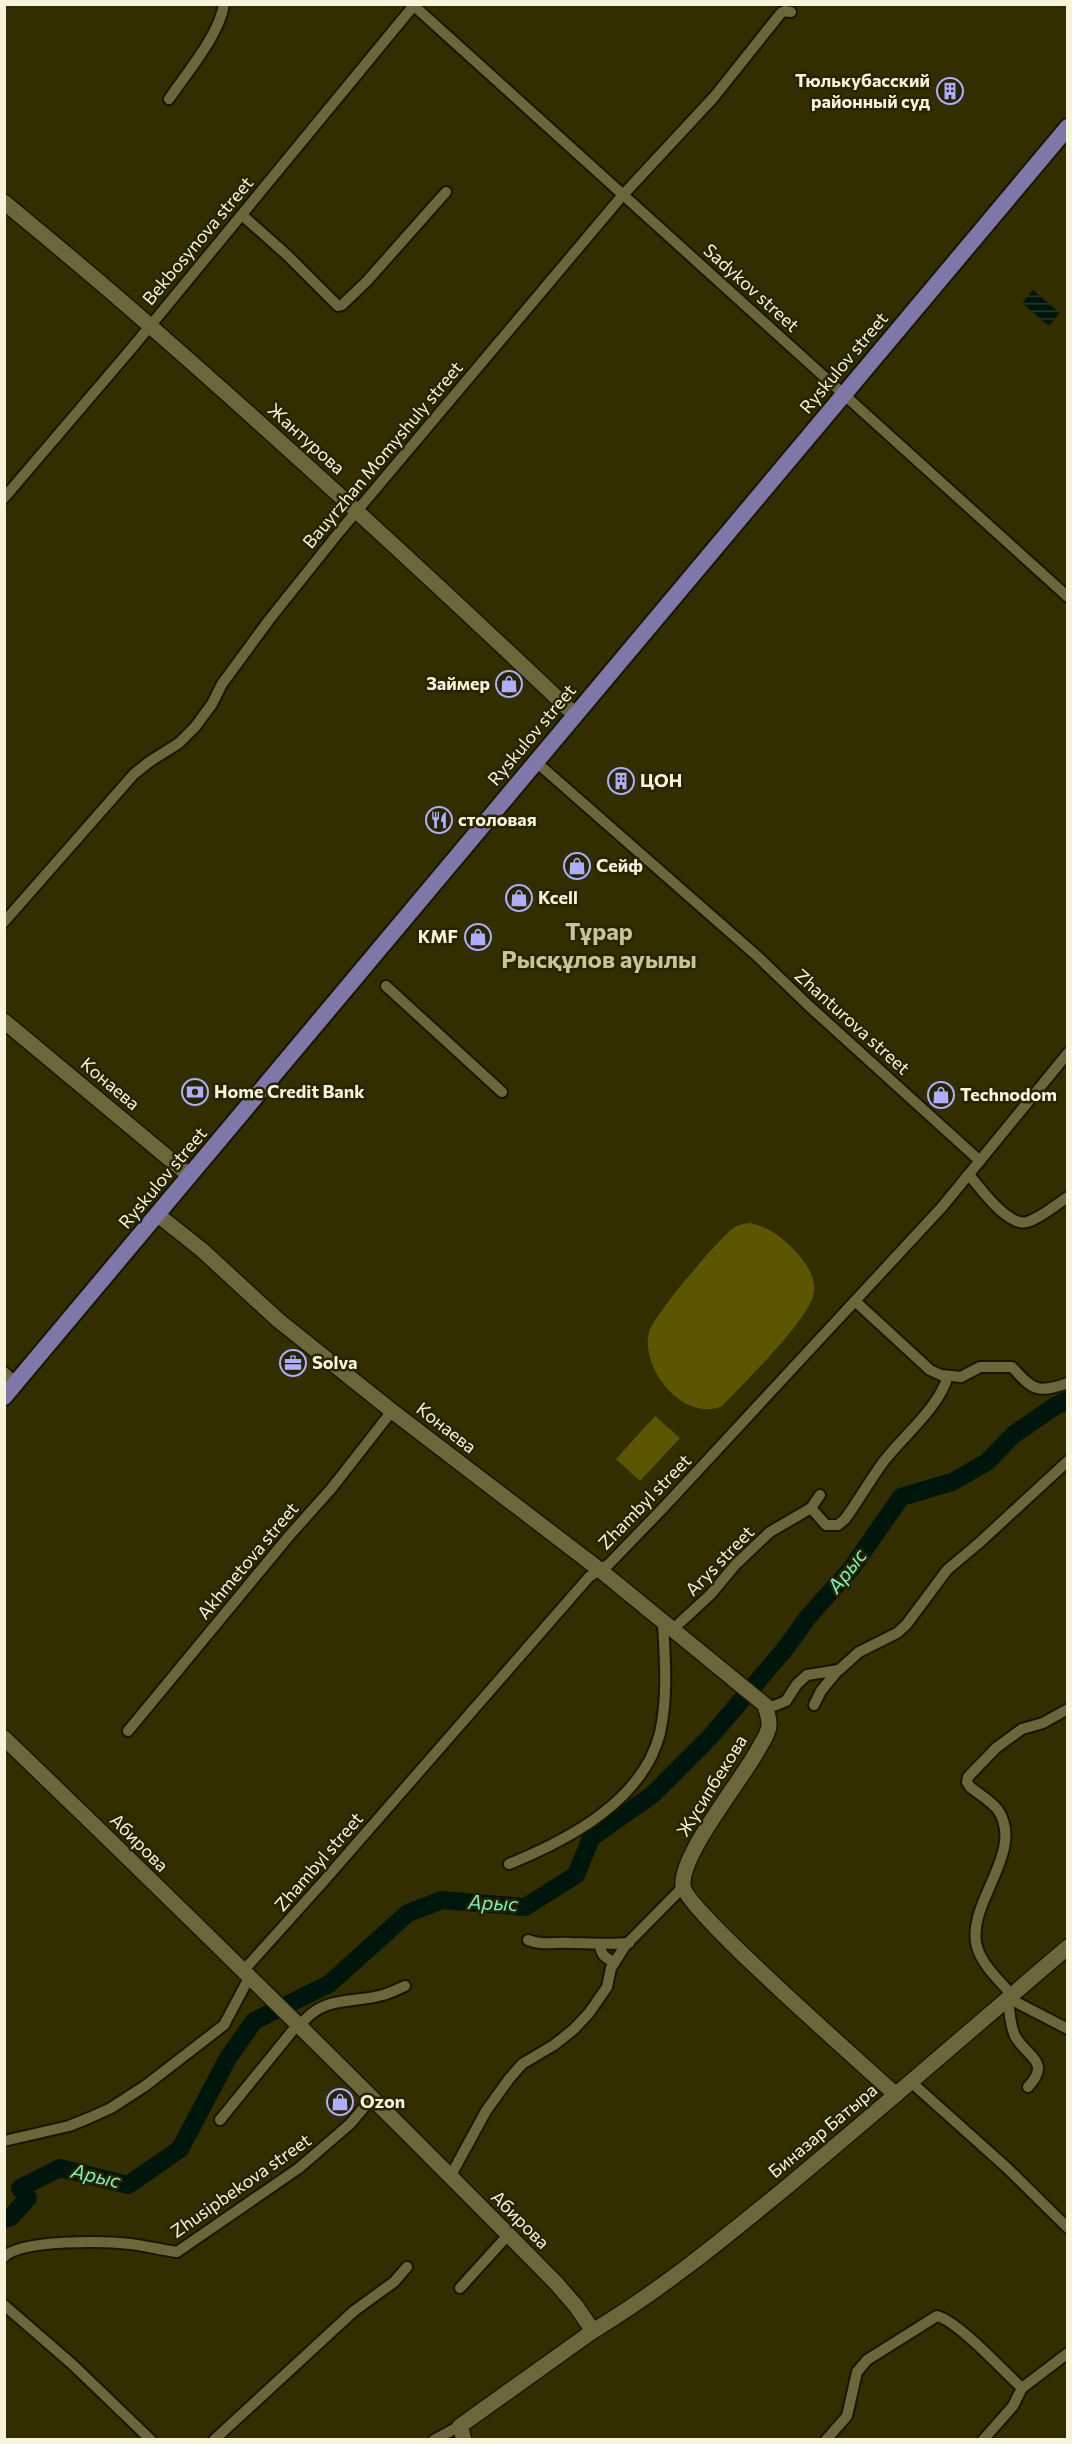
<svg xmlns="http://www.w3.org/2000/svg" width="1072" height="2444" font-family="Commissioner,sans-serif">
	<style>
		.green { fill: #5c5600 }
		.water { fill: url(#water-rules) }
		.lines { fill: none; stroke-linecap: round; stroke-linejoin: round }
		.river { stroke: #00160c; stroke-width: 18 }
		.street-casing { stroke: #181601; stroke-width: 14 }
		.secondary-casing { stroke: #181601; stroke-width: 18 }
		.primary-casing { stroke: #181601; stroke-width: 20 }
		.street { stroke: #6b673b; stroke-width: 10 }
		.secondary { stroke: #6b673b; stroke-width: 15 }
		.primary { stroke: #7e77a7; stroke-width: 16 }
		.labels { text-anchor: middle; stroke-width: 5; stroke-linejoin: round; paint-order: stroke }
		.poi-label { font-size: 18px; font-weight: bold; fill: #f6f5dc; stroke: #272402; text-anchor: start }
		.street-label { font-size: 18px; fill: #f6f5dc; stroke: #272402 }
		.water-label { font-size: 20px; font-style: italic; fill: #7bf2c1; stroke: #272402 }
		.district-label { font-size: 24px; font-weight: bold; fill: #c7c495; stroke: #272402 }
	</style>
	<defs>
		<pattern id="water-rules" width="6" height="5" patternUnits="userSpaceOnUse" patternTransform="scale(1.5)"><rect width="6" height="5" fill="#00160c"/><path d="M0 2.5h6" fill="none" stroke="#26382f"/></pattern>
	</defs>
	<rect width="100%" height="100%" fill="#322e00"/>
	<g class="green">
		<path d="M749,1223c19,3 33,14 46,28 10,10 21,26 19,41 -3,26 -71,92 -92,114 -38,17 -82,-37 -73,-74 5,-17 67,-90 83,-103 5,-4 11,-5 17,-6z"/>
		<polygon points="655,1416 680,1438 640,1481 616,1459"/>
	</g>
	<polygon class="water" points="1033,290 1060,313 1049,326 1022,303"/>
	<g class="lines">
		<polyline class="river" points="4,2219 11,2217 28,2198 20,2188 60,2168 128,2185 180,2149 228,2058 254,2021 329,1984 408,1913 442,1900 525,1907 576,1875 591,1838 652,1795 710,1737 785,1649 808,1617 851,1569 901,1497 952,1482 987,1462 1013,1435 1055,1406 1068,1400"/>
		<defs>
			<g id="street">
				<polyline points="412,4 1068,597"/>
				<path d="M169,99c17,-25 51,-65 55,-95"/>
				<polyline points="242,215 287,255 338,306 342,305 367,281 446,192"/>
				<polyline points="4,498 132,348 415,4"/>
				<polyline points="535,761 756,955 809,1006 980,1161"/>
				<polyline points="4,922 134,774 149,762 179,743 195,727 212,704 222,684 269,620 340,531 622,196 714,97 781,13 785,11 791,12"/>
				<polyline points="386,986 502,1092"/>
				<path d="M970,1176c11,13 38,51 57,46 14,-4 28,-17 41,-25"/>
				<path d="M855,1301l75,69 11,5 20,2 19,-10h32c21,23 25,27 56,16"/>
				<polyline points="4,1372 16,1383"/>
				<path d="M811,1508l15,17h12l7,-6c14,-19 25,-39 39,-58 21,-27 54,-52 64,-85"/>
				<polyline points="672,1630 711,1594 736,1564 756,1545 770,1532 811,1508 820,1495"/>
				<polyline points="765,1705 774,1706 786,1701 797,1684 807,1675 839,1670 859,1652 897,1633 906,1625 947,1570 979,1543 1068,1461"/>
				<polyline points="814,1705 821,1691 838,1670"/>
				<polyline points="128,1731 289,1536 331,1489 392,1411"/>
				<path d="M509,1864c59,-24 134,-63 151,-131 8,-36 5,-74 3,-110"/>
				<path d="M528,1940c15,6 28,2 43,3 20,0 38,2 58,0"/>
				<path d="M600,1945c1,10 5,13 15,17"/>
				<polyline points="244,1970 323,1882 589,1577 609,1564 664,1507 942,1207 1068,1053"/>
				<path d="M1012,1995c-12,-14 -30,-30 -35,-48 -12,-43 49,-95 21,-137 -7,-9 -19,-16 -28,-23l-3,-5 1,-5 28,-29 26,-19 21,-6 25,-14"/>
				<path d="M1008,1998c1,12 2,27 7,38 12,22 37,25 13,51"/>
				<polyline points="1008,1998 1068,2029"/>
				<path d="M300,2026c22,-31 51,-22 83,-31 7,-2 15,-6 22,-9"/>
				<polyline points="911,2082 1006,2167 1068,2228"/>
				<polyline points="220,2120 298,2024"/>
				<polyline points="4,2141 69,2126 89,2118 111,2108 145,2086 224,2025 250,1976"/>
				<polyline points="450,2177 486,2111 509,2079 522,2064 554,2045 574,2029 589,2013 607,1987 611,1968 625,1946 683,1887"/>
				<path d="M4,2257c17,-18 102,-16 127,-13 15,2 31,6 46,8l122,-84 51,-44 22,-26"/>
				<polyline points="460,2288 508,2235"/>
				<polyline points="4,2305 72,2364 151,2440"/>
				<polyline points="214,2440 354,2311 394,2282 407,2267"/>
				<polyline points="434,2440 460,2426"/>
				<path d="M826,2440l21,-24 10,-44 10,-12 70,-44c21,5 67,56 85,72"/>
				<polyline points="983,2440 1013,2406 1022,2388 1068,2353"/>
			</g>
			<g id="secondary">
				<path d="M4,202c49,41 98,81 145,123 145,127 286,257 425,389"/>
				<polyline points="4,1021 190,1176"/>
				<path d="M158,1215l44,35 76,70 114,91 208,159 165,135c1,6 4,12 4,18 1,8 -6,18 -10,25 -16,31 -79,106 -76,138 3,24 183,181 213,209"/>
				<path d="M4,1738c186,179 370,360 551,544l21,24 17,25 -133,95 4,14"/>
				<path d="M593,2331c68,-41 129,-91 190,-141 96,-80 190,-162 285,-243"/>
			</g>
			<polyline id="primary" points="4,1397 1068,127"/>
		</defs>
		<use href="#street" class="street-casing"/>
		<use href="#secondary" class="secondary-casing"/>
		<use href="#primary" class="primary-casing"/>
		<use href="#street" class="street"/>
		<use href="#secondary" class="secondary"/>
		<use href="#primary" class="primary"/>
	</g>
	<defs>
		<symbol id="building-ring" viewBox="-11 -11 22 22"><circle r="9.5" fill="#272402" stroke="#afaefa" stroke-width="1.5"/><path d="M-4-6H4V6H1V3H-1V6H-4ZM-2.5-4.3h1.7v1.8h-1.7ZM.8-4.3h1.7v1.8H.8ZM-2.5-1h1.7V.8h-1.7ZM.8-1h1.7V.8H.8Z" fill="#afaefa"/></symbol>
		<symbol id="shop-ring" viewBox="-11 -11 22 22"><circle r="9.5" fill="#272402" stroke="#afaefa" stroke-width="1.5"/><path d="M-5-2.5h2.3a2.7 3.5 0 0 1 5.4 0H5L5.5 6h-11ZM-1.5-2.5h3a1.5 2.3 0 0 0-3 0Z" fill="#afaefa"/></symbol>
		<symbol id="restaurant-ring" viewBox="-11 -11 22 22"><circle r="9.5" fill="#272402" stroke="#afaefa" stroke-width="1.5"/><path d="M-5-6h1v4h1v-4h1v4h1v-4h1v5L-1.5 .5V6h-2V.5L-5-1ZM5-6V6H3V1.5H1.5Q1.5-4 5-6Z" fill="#afaefa"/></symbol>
		<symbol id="bank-ring" viewBox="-11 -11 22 22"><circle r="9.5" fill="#272402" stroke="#afaefa" stroke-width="1.5"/><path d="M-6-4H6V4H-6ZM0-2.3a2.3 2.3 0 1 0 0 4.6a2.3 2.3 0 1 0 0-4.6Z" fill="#afaefa"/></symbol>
		<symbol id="office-ring" viewBox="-11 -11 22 22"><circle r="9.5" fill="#272402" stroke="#afaefa" stroke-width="1.5"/><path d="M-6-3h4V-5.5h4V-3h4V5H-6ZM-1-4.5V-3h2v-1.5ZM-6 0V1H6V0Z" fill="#afaefa"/></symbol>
	</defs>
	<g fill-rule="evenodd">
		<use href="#building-ring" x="935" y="76" width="30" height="30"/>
		<use href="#shop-ring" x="494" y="669" width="30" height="30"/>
		<use href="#building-ring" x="606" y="766" width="30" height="30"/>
		<use href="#restaurant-ring" x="424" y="805" width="30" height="30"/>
		<use href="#shop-ring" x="562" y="851" width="30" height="30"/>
		<use href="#shop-ring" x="504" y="883" width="30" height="30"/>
		<use href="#shop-ring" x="463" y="922" width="30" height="30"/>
		<use href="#bank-ring" x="180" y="1077" width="30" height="30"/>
		<use href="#shop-ring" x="926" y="1080" width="30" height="30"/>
		<use href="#office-ring" x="278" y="1348" width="30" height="30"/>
		<use href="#shop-ring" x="325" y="2087" width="30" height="30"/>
	</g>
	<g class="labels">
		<g class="poi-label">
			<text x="930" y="87" text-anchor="end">Тюлькубасский<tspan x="930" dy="21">районный суд</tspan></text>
			<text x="490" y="690" text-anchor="end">Займер</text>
			<text x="640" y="787">ЦОН</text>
			<text x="458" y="826">столовая</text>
			<text x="596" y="872">Сейф</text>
			<text x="538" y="904">Kcell</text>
			<text x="458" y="943" text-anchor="end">KMF</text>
			<text x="214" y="1098">Home Credit Bank</text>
			<text x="960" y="1101">Technodom</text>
			<text x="312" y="1369">Solva</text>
			<text x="360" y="2108">Ozon</text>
		</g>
		<g class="street-label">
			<text transform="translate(198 241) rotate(-50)" y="6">Bekbosynova street</text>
			<text transform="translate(751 288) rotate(42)" y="6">Sadykov street</text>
			<text transform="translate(844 363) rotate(-50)" y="6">Ryskulov street</text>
			<text transform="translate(306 439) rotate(42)" y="6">Жантурова</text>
			<text transform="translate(383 455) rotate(-50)" y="6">Bauyrzhan Momyshuly street</text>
			<text transform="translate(532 735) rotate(-50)" y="6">Ryskulov street</text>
			<text transform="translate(852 1022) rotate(42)" y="6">Zhanturova street</text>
			<text transform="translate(110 1084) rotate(40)" y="6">Конаева</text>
			<text transform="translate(163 1178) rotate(-50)" y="6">Ryskulov street</text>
			<text transform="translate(446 1428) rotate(38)" y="6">Конаева</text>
			<text transform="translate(645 1502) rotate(-46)" y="6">Zhambyl street</text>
			<text transform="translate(248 1561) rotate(-50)" y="6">Akhmetova street</text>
			<text transform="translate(720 1561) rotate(-46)" y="6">Arys street</text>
			<text transform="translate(712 1786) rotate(-58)" y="6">Жусипбекова</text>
			<text transform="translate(139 1843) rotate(45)" y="6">Абирова</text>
			<text transform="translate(319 1862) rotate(-49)" y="6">Zhambyl street</text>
			<text transform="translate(823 2131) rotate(-40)" y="6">Биназар Батыра</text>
			<text transform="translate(241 2186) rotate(-35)" y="6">Zhusipbekova street</text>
			<text transform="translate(520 2220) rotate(45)" y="6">Абирова</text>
		</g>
		<g class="water-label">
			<text transform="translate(847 1571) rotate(-52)" y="7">Арыс</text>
			<text transform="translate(493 1903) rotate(3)" y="7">Арыс</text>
			<text transform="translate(96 2176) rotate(13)" y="7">Арыс</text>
		</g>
		<g class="district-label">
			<text x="599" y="940">Тұрар<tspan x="599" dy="28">Рысқұлов ауылы</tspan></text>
		</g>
	</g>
	<rect width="1072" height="2444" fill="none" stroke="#f6f5dc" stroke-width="12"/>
</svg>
